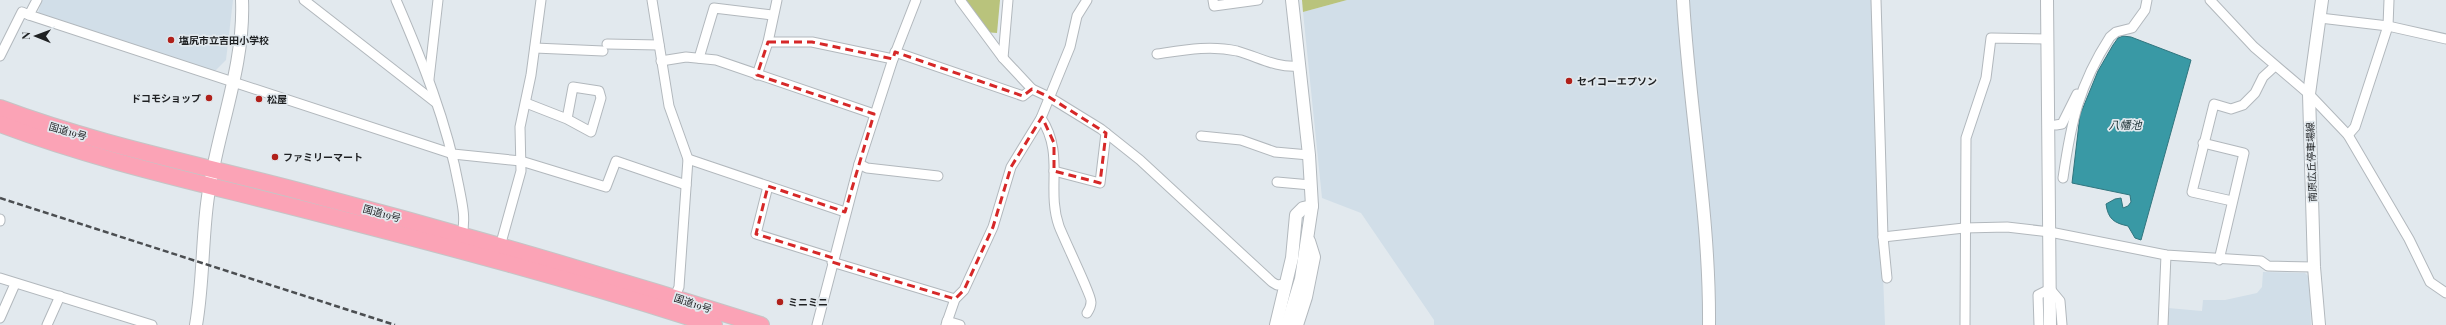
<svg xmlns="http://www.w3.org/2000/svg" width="2446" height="325" font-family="'Playfair Display','Noto Sans JP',serif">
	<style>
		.built { fill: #d1dee8 }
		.green { fill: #b9c37c }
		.water { fill: #3999a5; stroke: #31757e }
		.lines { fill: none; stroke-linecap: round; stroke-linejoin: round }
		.street-casing { stroke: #b2b8bd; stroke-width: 11 }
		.secondary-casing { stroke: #b2b8bd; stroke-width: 14 }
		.highway-casing { stroke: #c5c5c6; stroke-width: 18 }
		.street { stroke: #fff; stroke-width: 9 }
		.secondary { stroke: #fff; stroke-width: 12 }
		.highway { stroke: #fba3b6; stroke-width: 16 }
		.rail { stroke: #4b4e51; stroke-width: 2.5; stroke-dasharray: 6 3; stroke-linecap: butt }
		.marked { fill: none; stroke: #d62828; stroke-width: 3; stroke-dasharray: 8 5; stroke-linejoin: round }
		.poi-dot { fill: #b0201a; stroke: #e2e9ee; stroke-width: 1.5 }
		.labels { text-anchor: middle; stroke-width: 3.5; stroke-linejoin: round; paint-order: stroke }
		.poi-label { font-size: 10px; font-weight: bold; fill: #1f2123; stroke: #e2e9ee; text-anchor: start }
		.street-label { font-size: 10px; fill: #1f2123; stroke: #e2e9ee }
		.water-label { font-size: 11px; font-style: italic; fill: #192f32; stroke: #e2e9ee }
	</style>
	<rect width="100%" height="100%" fill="#e2e9ee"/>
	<g class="built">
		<polygon points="42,0 233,0 226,60 214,72 37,16"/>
		<polygon points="1347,0 1872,0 1885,325 1434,325 1434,320 1361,213 1322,198 1303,12"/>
		<polygon points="2263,272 2305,273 2309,277 2311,325 2166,325 2168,308 2202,311 2203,300 2225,300 2257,293 2262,287"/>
	</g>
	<g class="green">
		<polygon points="960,0 1000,0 997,33 984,32"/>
		<polygon points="1302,0 1347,0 1303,12"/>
	</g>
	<path class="water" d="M2123,36l8,1 60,23 -50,180 -6,-2 -7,-12c-14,-3 -20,-7 -22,-22l9,-5 6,-1 2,10 5,-2 3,-4 -1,-7 -58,-12 8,-68 18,-44 15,-26 5,-7z"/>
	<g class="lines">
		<defs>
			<g id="street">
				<polyline points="37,0 29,15 453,154 521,161 606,187 616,161 686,185"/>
				<polyline points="304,0 435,102"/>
				<path d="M396,0c26,60 51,122 63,187 3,16 7,31 3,47"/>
				<polyline points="652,0 669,106 688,159 679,287 673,301"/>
				<polyline points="960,0 1003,58 1032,89 1049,97 1101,129 1140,160 1272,282 1277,285 1285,284"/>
				<polyline points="1213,0 1214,6 1258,0"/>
				<polyline points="1876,0 1883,237 1887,278"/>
				<polyline points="2210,0 2254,47 2309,94 2348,135 2409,239 2430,282 2446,293"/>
				<polyline points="2320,18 2388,26 2446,39"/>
				<polyline points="768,42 812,42 893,59"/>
				<polyline points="607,44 659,45"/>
				<polyline points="535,48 603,51"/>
				<polyline points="895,52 1023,96 1032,89"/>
				<path d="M1157,54c27,-4 53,-9 80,-3 22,6 38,17 62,15"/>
				<polyline points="0,56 22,12 29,15"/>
				<polyline points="699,58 714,8 772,15"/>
				<polyline points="1003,58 1008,0"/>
				<polyline points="661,61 686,57 716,60 874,114"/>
				<polyline points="757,75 768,42 777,0"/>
				<polyline points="429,79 438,0"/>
				<polyline points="526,103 567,119 591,132 601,98 599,91 573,87 567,119"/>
				<path d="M1041,118c24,36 5,71 18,108 4,11 33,71 32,76 0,4 -2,8 -4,11"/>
				<polyline points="2056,125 2062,124 2077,94"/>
				<polyline points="2348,135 2355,127 2388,26 2389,0"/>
				<polyline points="1201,136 1241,140 1275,152 1309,155"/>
				<polyline points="2203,143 2244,153 2219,260"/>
				<polyline points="688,159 845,212"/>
				<polyline points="859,164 867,168 938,176"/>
				<polyline points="1054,171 1100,183 1106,133"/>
				<path d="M2063,178c8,-56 16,-93 47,-141l6,-5 16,-4 13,-18 2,-10"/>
				<polyline points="1277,182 1311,185"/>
				<polyline points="768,186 756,234 833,258"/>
				<polyline points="2232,201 2192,192 2214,104 2231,109 2243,105 2255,93 2263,77 2275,66"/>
				<polyline points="0,219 0,221"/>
				<polyline points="1883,237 1964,228 2007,227 2050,232 2166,255 2261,261 2268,266 2314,267"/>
				<polyline points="499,250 521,171 520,127 531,75 541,0"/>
				<polyline points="832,262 955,299"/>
				<polyline points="0,278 152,325"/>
				<polyline points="0,318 15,284"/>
				<polyline points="947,321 960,325"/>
				<polyline points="47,325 60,296"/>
				<polyline points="817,325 859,164 893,59 916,0"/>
				<polyline points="946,325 955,299 964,290 993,227 1011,167 1041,118 1070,47 1077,16 1087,0"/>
				<polyline points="1965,325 1966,138 1986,78 1991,38 2048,39"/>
				<polyline points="2039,325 2038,295 2050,289 2060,301 2062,325"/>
				<polyline points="2163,325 2166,255"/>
			</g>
			<g id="secondary">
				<path d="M1683,0c6,108 27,216 26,325"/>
				<polyline points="2047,0 2050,325"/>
				<path d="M196,325c7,-40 6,-81 11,-121 8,-68 38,-135 35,-204"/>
				<polyline points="1276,325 1292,258 1296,215 1303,208 1312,206"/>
				<polyline points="1287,325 1301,279 1312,206 1309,155 1292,0"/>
				<polyline points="1297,325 1306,297 1314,257 1309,241"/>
				<polyline points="2319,325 2314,267 2309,94 2322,0"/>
			</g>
			<g id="highway">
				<path d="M0,108c96,36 196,56 295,82 157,41 312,86 466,135"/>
				<path d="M0,124c95,36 196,58 294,83 141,36 281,73 420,118"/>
			</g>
		</defs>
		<use href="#street" class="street-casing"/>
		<use href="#secondary" class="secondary-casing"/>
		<use href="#highway" class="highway-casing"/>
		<use href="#street" class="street"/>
		<use href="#secondary" class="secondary"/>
		<use href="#highway" class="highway"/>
		<polyline class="rail" points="0,198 395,325"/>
	</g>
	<path class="marked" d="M768,42h44l81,17 2,-7 128,44 9,-7 17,8 57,36 -6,50 -46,-12v-28l-12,-26 -31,50 -18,60 -29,63 -9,9 -123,-37 1,-4 -77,-24 12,-48 77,26 29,-98 -117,-39z"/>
	<g class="poi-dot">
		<circle cx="171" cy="40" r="4"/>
		<circle cx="1569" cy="81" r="4"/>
		<circle cx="209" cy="98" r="4"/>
		<circle cx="259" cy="99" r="4"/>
		<circle cx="275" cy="157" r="4"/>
		<circle cx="780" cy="302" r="4"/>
	</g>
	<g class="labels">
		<g class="poi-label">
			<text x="179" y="44">塩尻市立吉田小学校</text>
			<text x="1577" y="85">セイコーエプソン</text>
			<text x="201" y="102" text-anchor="end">ドコモショップ</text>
			<text x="267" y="103">松屋</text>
			<text x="283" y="161">ファミリーマート</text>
			<text x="788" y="306">ミニミニ</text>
		</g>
		<g class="street-label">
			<text transform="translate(68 131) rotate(16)" y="4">国道19号</text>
			<text transform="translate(2311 162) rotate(-92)" y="4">南原広丘停車場線</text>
			<text transform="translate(382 213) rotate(15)" y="4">国道19号</text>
			<text transform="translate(693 303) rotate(18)" y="4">国道19号</text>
		</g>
		<g class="water-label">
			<text x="2125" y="129">八幡池</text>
		</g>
	</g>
	<g transform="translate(36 36) rotate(271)" stroke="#e2e9ee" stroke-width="3" paint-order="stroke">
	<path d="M0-3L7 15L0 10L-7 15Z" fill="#1f2123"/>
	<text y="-6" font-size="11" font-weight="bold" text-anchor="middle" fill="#1f2123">N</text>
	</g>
</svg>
